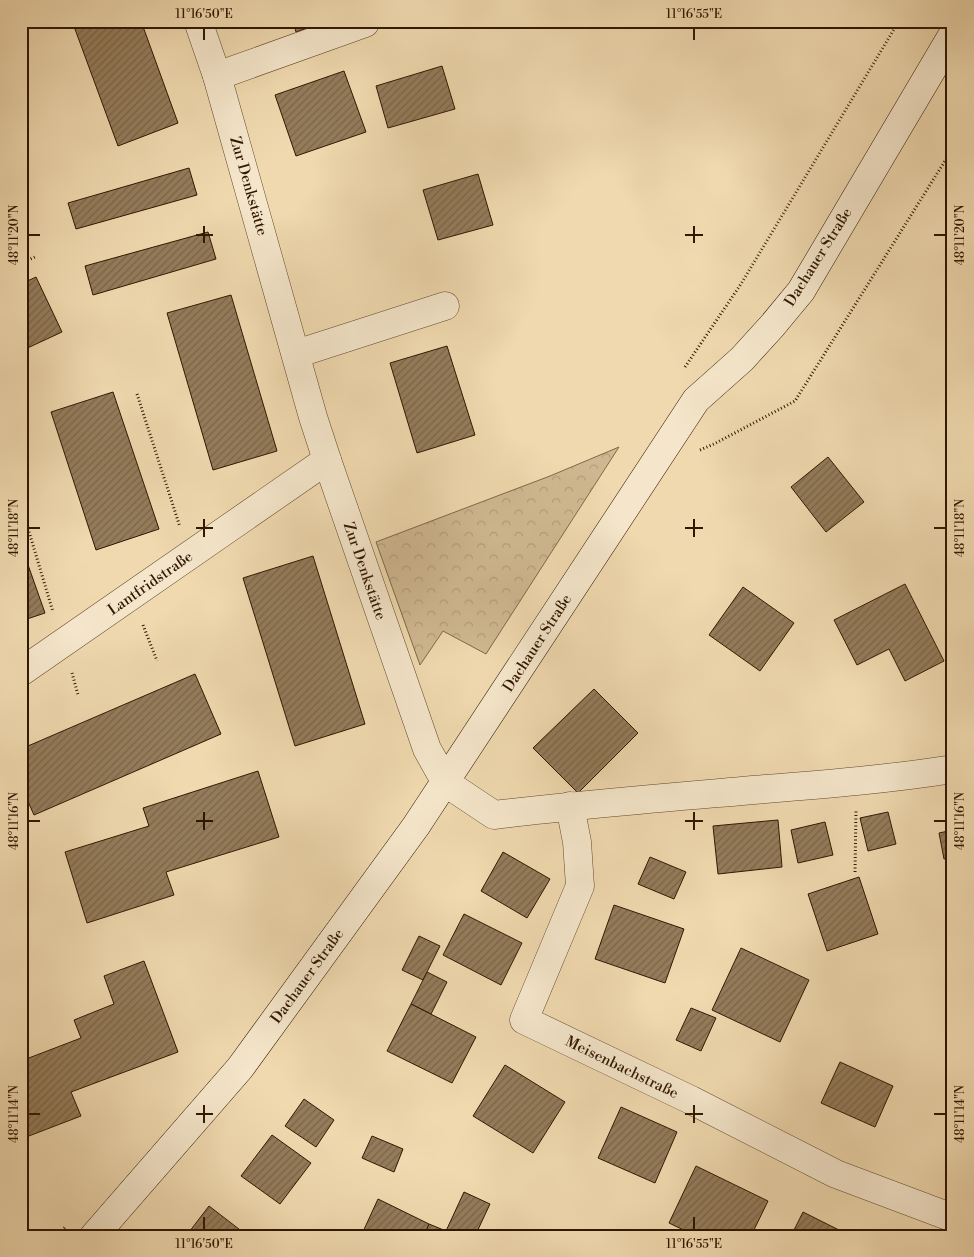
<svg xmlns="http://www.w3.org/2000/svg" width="974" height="1257" font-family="'Libre Bodoni',serif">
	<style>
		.forest { fill: url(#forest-crowns); stroke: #806848 }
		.building { fill: url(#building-hatch); stroke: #301700 }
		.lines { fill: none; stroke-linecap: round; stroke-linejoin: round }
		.street-casing { stroke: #60482c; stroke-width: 29 }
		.secondary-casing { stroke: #301700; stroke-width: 29 }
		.path { stroke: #301700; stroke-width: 3; stroke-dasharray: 1 2.5; stroke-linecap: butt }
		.street { stroke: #f5e6cb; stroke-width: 28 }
		.secondary { stroke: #f5e6cb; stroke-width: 28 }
		.ticks { fill: none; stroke: #301700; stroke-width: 2 }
		.labels { text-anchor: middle; stroke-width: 5; stroke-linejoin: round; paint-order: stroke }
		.street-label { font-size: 15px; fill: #301700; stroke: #f5e6cb }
		.neatline { fill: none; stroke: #301700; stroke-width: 2 }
		.ticks-label { font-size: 12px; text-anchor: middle; fill: #301700 }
	</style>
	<defs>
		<pattern id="forest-crowns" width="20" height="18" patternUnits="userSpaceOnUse" patternTransform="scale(1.25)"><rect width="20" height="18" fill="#cfb891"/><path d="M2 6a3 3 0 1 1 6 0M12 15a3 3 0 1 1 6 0" fill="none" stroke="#b29d7b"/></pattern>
		<pattern id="building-hatch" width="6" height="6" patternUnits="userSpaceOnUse" patternTransform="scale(1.25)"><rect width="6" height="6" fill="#947c5b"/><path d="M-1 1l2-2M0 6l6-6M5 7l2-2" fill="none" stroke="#796549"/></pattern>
	</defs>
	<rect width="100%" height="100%" fill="#f0d9af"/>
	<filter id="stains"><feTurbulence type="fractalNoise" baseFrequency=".004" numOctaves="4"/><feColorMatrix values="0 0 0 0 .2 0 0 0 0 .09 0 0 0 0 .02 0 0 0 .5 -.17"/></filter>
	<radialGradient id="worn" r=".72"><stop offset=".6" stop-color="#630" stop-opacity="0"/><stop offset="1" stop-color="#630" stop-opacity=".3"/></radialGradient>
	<polygon class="forest" points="619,447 486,654 443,631 420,665 376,542 550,476"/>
	<g class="building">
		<polygon points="72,21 141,21 178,123 118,146"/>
		<polygon points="293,21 328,21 296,32"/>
		<polygon points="442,66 455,109 388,128 376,86"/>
		<polygon points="344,71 366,132 296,156 275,95"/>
		<polygon points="189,168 197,195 76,229 68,203"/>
		<polygon points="478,174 493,225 438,240 423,190"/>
		<polygon points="208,232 216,259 93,295 85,266"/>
		<polygon points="36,277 62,332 21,351 21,284"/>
		<polygon points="231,295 277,451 213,470 167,313"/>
		<polygon points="447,346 475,435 417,453 390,363"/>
		<polygon points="113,392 159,529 96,550 51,412"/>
		<polygon points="828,457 864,502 826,532 791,487"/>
		<polygon points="21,545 45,613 21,621"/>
		<polygon points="313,556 365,724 295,746 243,578"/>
		<polygon points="905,584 944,661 905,681 889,649 857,665 834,620"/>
		<polygon points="743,587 794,623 760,671 709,635"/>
		<polygon points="195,674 221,734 34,815 21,786 21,749"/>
		<polygon points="594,689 638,733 578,793 533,748"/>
		<polygon points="258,771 279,837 166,872 174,895 87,923 65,852 149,826 143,808"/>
		<polygon points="888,812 896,844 868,851 860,818"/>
		<polygon points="778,820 782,867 718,874 713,826"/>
		<polygon points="825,822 833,855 798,863 791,830"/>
		<polygon points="953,830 953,857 944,859 939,833"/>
		<polygon points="503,852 550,879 527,918 481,891"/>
		<polygon points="650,857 686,872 674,899 638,884"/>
		<polygon points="859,877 878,934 827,951 808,894"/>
		<polygon points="614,905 684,929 665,983 595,959"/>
		<polygon points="464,914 522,943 501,985 443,955"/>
		<polygon points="419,936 440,946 423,980 402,970"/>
		<polygon points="741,948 809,980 780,1042 712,1010"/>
		<polygon points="144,961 178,1052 71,1092 81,1116 21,1139 21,1061 81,1038 74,1020 114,1004 104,976"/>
		<polygon points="427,972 447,982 431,1014 411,1004"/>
		<polygon points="411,1004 476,1037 452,1083 387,1051"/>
		<polygon points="691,1008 716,1018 701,1051 676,1040"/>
		<polygon points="840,1062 893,1086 875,1127 821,1103"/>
		<polygon points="505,1065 565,1102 533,1153 473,1116"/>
		<polygon points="304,1099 334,1120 316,1147 285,1126"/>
		<polygon points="621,1107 677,1132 655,1183 598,1158"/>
		<polygon points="272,1135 311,1163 280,1204 241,1176"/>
		<polygon points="372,1136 403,1149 394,1172 362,1158"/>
		<polygon points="696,1166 768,1201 751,1236 696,1236 669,1223"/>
		<polygon points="464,1192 490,1204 475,1236 455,1236 446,1231"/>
		<polygon points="378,1199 429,1224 424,1236 361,1236"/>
		<polygon points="209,1206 248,1236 186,1236"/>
		<polygon points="803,1212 851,1236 791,1236"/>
		<polygon points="429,1224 446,1231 455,1236 424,1236"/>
	</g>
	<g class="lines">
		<defs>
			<g id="street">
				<path d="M198,21l19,55 96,341 14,43 100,289 19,34 48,32c90,-11 180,-18 271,-26 63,-5 125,-10 188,-20"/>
				<polyline points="217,76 365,23"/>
				<polyline points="296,354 445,306"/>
				<polyline points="21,672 327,460"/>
				<polyline points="570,806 577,842 580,886 524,1020 691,1100 836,1174 953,1218"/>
			</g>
			<polyline id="secondary" points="94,1236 240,1068 416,826 696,400 742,359 772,326 801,291 953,34"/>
		</defs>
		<use href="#street" class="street-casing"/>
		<use href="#secondary" class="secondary-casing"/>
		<g class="path">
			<polyline points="21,263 35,257"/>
			<polyline points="685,367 741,284 899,21"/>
			<polyline points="137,394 180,527"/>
			<polyline points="700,450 714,444 795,401 953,148"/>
			<polyline points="21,505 53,612"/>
			<polyline points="143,625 157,661"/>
			<polyline points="72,673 78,695"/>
			<polyline points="855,872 856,810"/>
			<polyline points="57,1236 65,1227"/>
		</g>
		<use href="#street" class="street"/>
		<use href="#secondary" class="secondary"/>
	</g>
	<path class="ticks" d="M204,28v12M694,28v12M204,226v17M694,226v17M28,235h12M196,235h17M685,235h18M934,235h12M204,519v18M694,519v18M28,528h12M196,528h17M685,528h18M934,528h12M204,812v18M694,812v18M28,821h12M196,821h17M685,821h18M934,821h12M204,1105v18M694,1105v18M28,1114h12M196,1114h17M685,1114h18M934,1114h12M204,1217v13M694,1217v13"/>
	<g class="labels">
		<g class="street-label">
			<text transform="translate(249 186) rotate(74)" y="5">Zur Denkstätte</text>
			<text transform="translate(818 257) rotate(-58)" y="5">Dachauer Straße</text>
			<text transform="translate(365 571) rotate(71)" y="5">Zur Denkstätte</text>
			<text transform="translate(150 583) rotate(-35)" y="5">Lantfridstraße</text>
			<text transform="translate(537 643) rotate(-57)" y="5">Dachauer Straße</text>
			<text transform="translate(307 976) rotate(-54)" y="5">Dachauer Straße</text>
			<text transform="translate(622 1067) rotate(26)" y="5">Meisenbachstraße</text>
		</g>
	</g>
	<rect width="974" height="1257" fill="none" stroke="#f0d9af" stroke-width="55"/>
	<rect x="28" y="28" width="918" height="1202" class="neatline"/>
	<g class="ticks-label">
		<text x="204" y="18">11°16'50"E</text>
		<text x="694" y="18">11°16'55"E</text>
		<text transform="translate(14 235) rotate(-90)" y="4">48°11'20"N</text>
		<text transform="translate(960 235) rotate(-90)" y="4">48°11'20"N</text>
		<text transform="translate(14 528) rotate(-90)" y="4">48°11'18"N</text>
		<text transform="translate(960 528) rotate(-90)" y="4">48°11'18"N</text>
		<text transform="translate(14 821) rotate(-90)" y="4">48°11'16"N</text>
		<text transform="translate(960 821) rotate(-90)" y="4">48°11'16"N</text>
		<text transform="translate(14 1114) rotate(-90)" y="4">48°11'14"N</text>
		<text transform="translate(960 1114) rotate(-90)" y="4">48°11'14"N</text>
		<text x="204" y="1248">11°16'50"E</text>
		<text x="694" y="1248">11°16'55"E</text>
	</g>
	<rect width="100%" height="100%" filter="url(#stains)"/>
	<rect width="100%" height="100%" fill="url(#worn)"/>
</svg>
